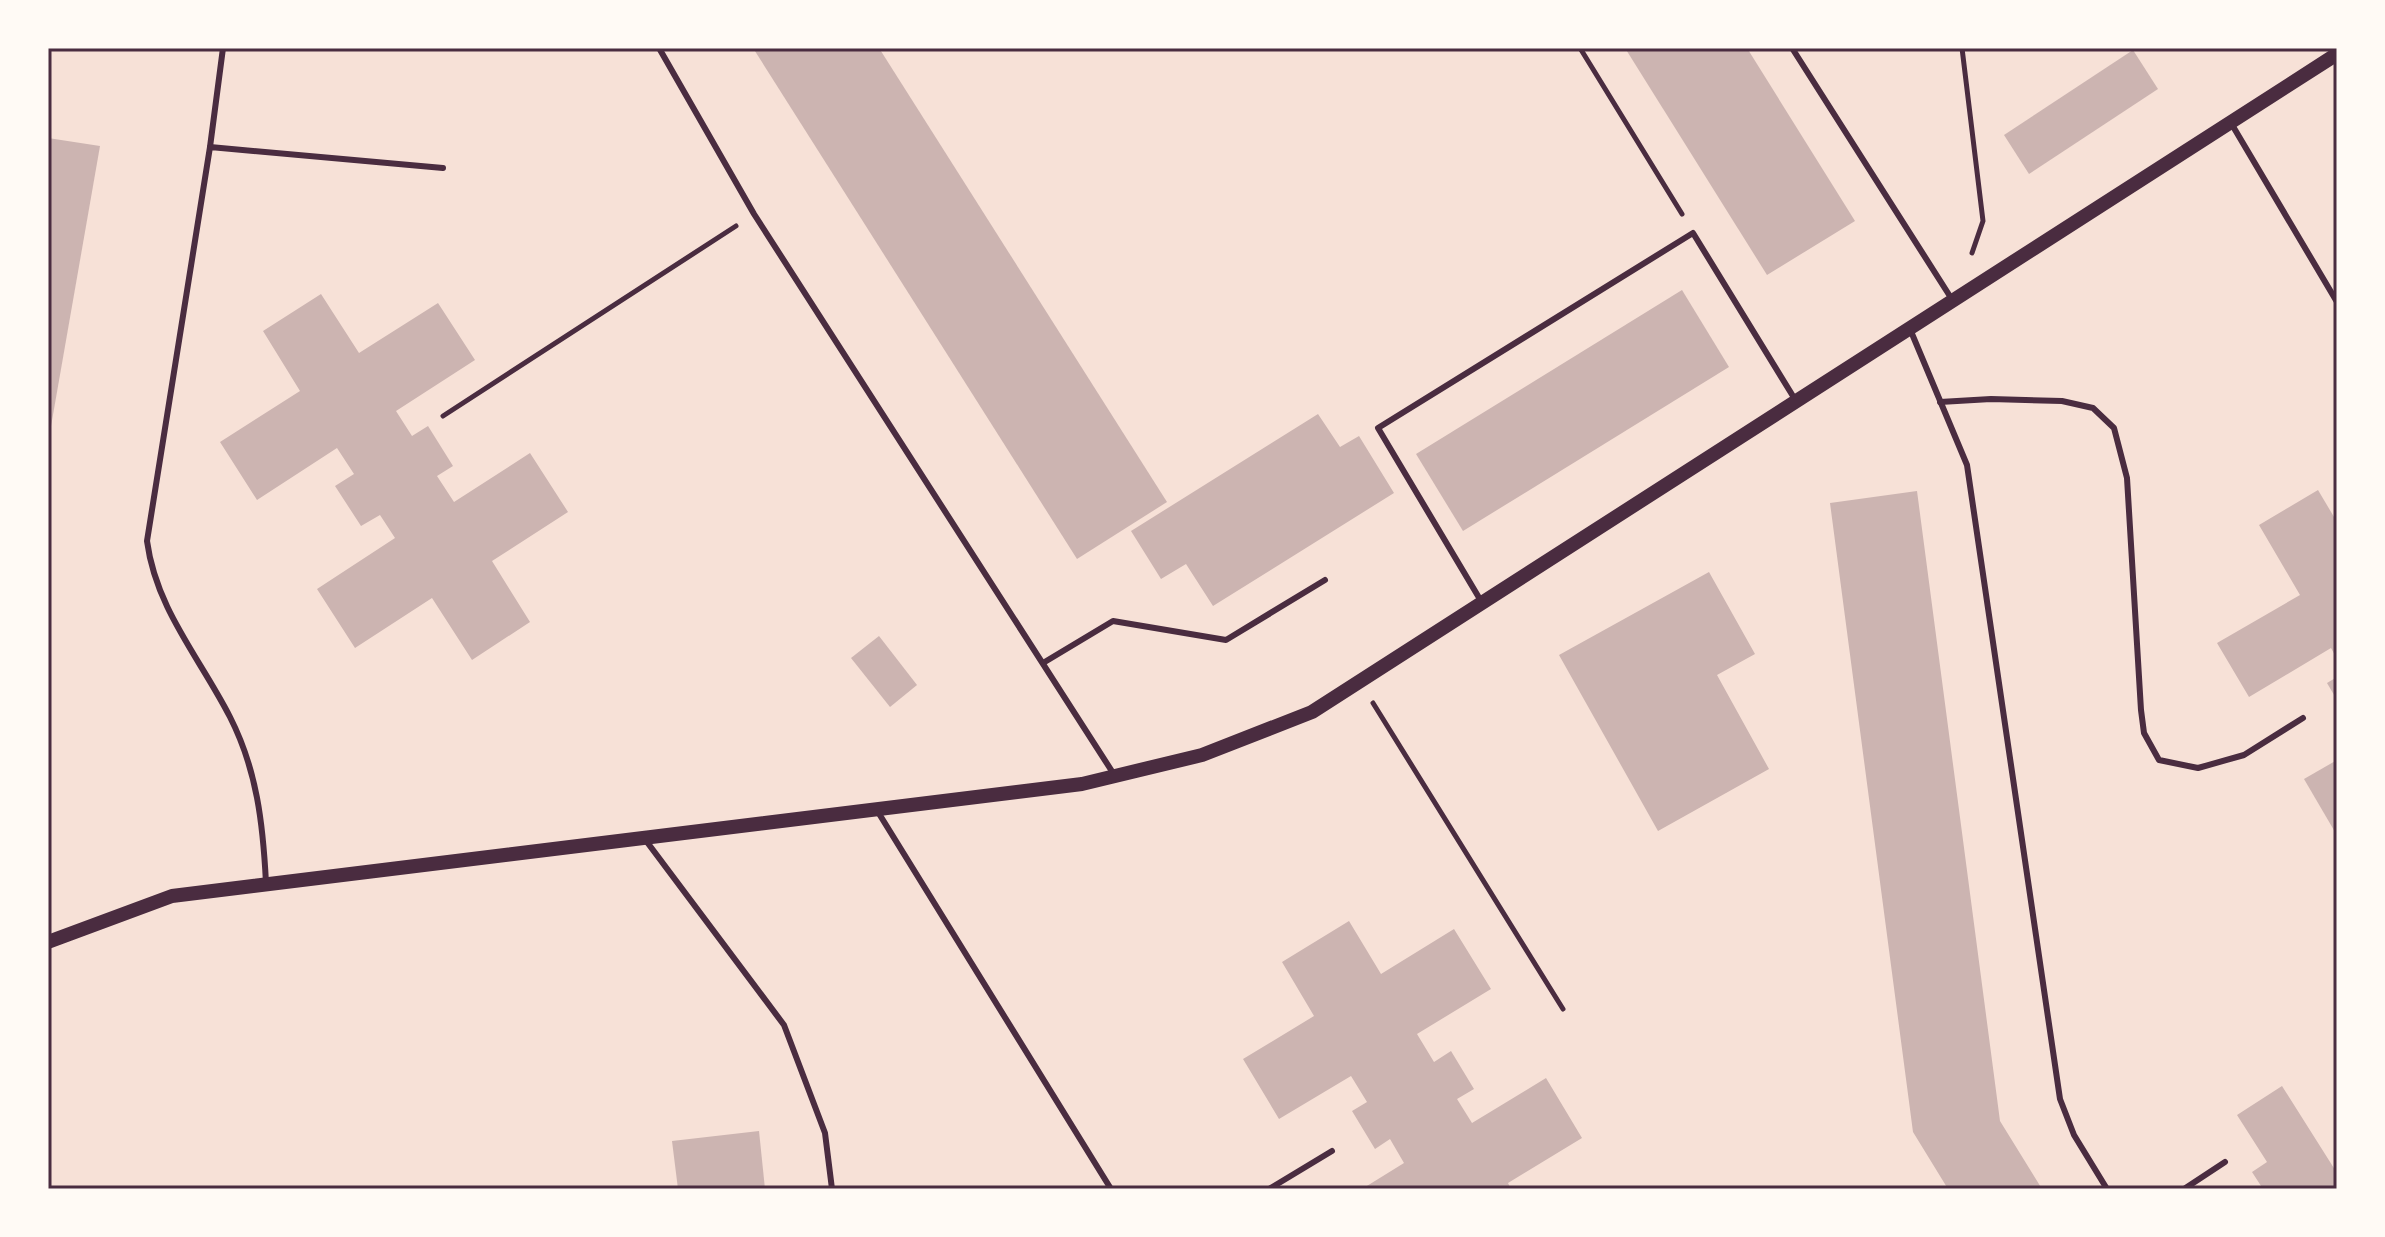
<svg xmlns="http://www.w3.org/2000/svg" width="2385" height="1237" font-family="'Sofia Sans Condensed',sans-serif">
	<style>
		.building { fill: #ccb4b1 }
		.lines { fill: none; stroke-linecap: round; stroke-linejoin: round }
		.path { stroke: #4a2c40; stroke-width: 5 }
		.service { stroke: #4a2c40; stroke-width: 6 }
		.tertiary { stroke: #4a2c40; stroke-width: 14 }
		.neatline { fill: none; stroke: #4a2c40; stroke-width: 3 }
	</style>
	<rect width="100%" height="100%" fill="#f7e1d7"/>
	<g class="building">
		<polygon points="753,48 879,48 1167,502 1077,559"/>
		<polygon points="1625,48 1747,48 1855,221 1767,275"/>
		<polygon points="2133,50 2158,89 2029,174 2004,135"/>
		<polygon points="48,138 100,146 50,432 48,432"/>
		<polygon points="1682,290 1729,367 1463,531 1416,454"/>
		<polygon points="321,294 359,353 438,303 475,360 396,411 412,436 428,426 453,466 437,476 454,502 530,453 568,512 492,561 530,622 472,660 432,598 355,648 317,589 395,538 380,515 361,526 335,486 354,474 337,448 257,500 220,442 300,391 263,331"/>
		<polygon points="1318,414 1340,447 1359,436 1394,493 1213,606 1186,564 1161,579 1131,531"/>
		<polygon points="2318,490 2337,522 2337,659 2331,648 2249,697 2217,643 2300,595 2259,525"/>
		<polygon points="1917,491 2000,1121 2042,1189 1948,1189 1913,1132 1830,503"/>
		<polygon points="1709,572 1755,654 1717,675 1769,769 1658,831 1559,655"/>
		<polygon points="879,636 917,685 890,707 851,658"/>
		<polygon points="2337,677 2337,700 2327,683"/>
		<polygon points="2337,760 2337,831 2335,832 2304,779"/>
		<polygon points="1349,921 1381,974 1454,929 1491,989 1417,1034 1434,1062 1451,1051 1474,1089 1457,1099 1472,1123 1546,1078 1582,1138 1508,1183 1511,1189 1362,1189 1404,1163 1390,1139 1375,1149 1352,1111 1367,1102 1351,1076 1279,1119 1243,1059 1314,1016 1282,962"/>
		<polygon points="2282,1086 2337,1173 2337,1189 2263,1189 2252,1172 2267,1162 2237,1115"/>
		<polygon points="759,1131 765,1189 678,1189 672,1141"/>
	</g>
	<g class="lines">
		<g class="path">
			<polyline points="1580,48 1682,214"/>
			<polyline points="1962,48 1983,221 1972,253"/>
			<polyline points="443,416 736,226"/>
			<polyline points="1373,703 1563,1009"/>
		</g>
		<g class="service">
			<polyline points="659,48 754,214 1115,776"/>
			<polyline points="1792,48 1953,301"/>
			<polyline points="2231,123 2337,302"/>
			<polyline points="210,147 223,48"/>
			<polyline points="1910,329 1967,465 2060,1099 2074,1135 2107,1189"/>
			<polyline points="1940,402 1991,399 2062,401 2093,408 2114,428 2127,478 2141,710 2144,733 2159,760 2198,768 2244,755 2303,718"/>
			<polyline points="1481,601 1378,428 1693,233 1796,401"/>
			<polyline points="1043,663 1113,621 1226,640 1325,580"/>
			<polyline points="878,812 1111,1189"/>
			<polyline points="644,838 784,1025 825,1133 832,1189"/>
			<path d="M266,883c-3,-59 -9,-113 -36,-166 -30,-59 -74,-108 -83,-176l63,-394 233,21"/>
			<polyline points="1269,1189 1332,1151"/>
			<polyline points="2184,1189 2225,1162"/>
		</g>
		<polyline class="tertiary" points="48,942 172,896 1082,784 1202,755 1312,712 2337,54"/>
	</g>
	<rect width="2385" height="1237" fill="none" stroke="#fffaf5" stroke-width="100"/>
	<rect x="50" y="50" width="2285" height="1137" class="neatline"/>
</svg>
